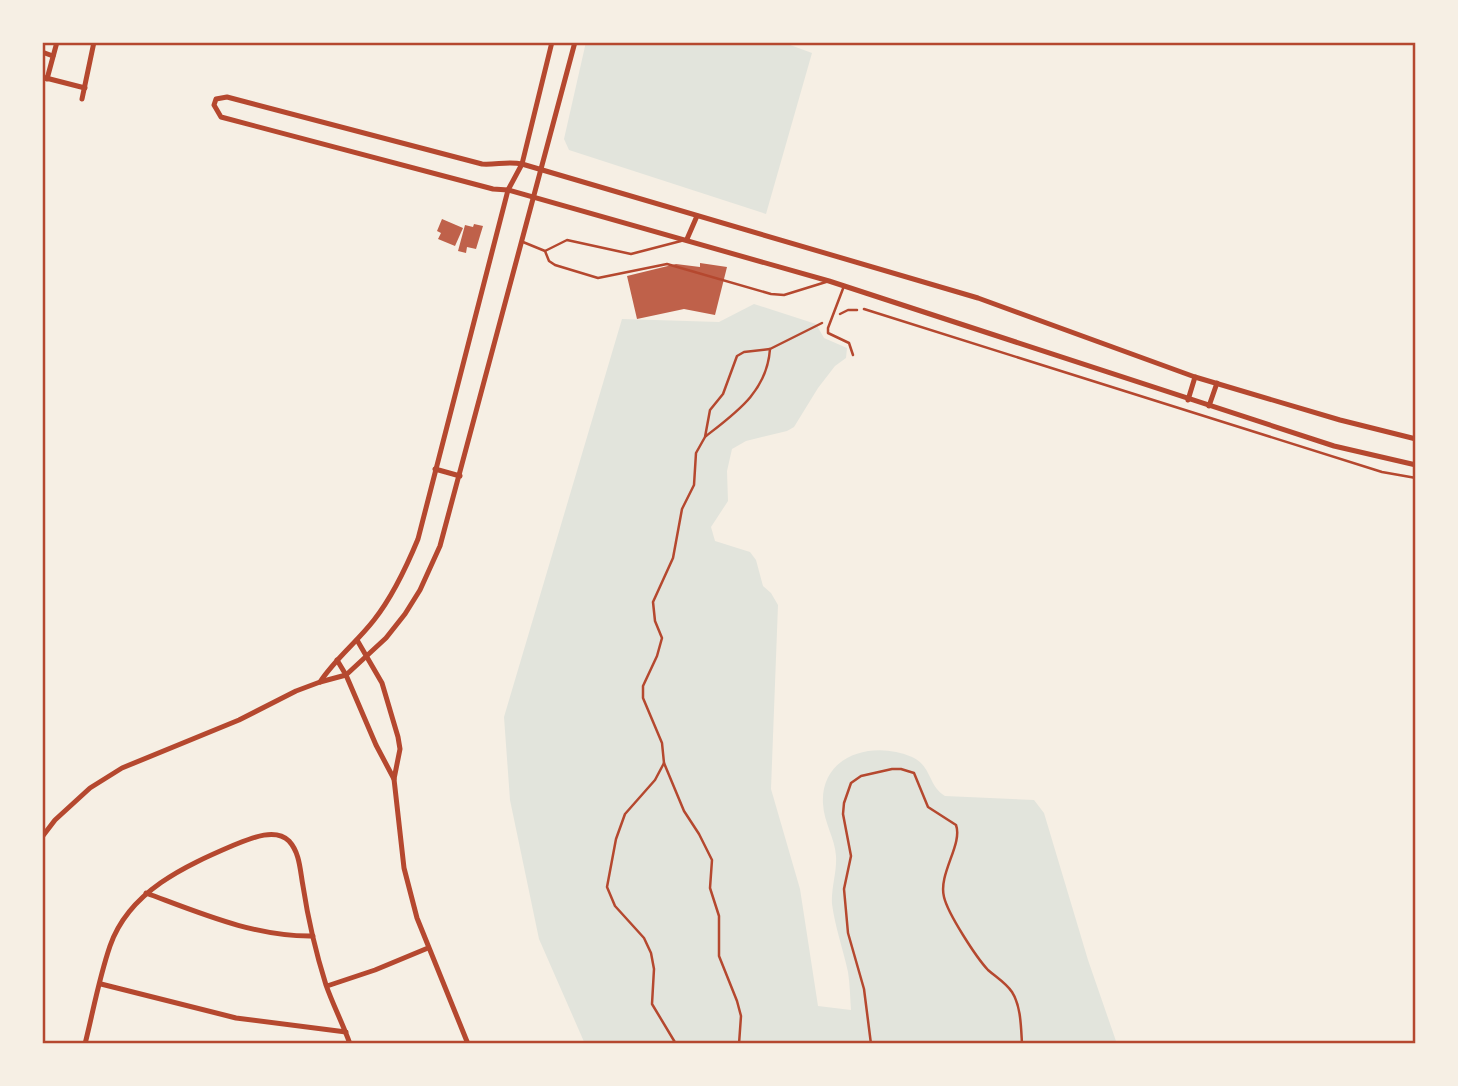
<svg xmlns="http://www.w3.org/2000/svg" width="1458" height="1086" font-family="'Fira Sans Condensed',sans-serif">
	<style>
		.green { fill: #e2e4dc }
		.building { fill: #bf614a }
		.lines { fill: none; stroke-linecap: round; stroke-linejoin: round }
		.path { stroke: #b5482f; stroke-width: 2.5 }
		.service { stroke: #b5482f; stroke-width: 2.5 }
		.minor { stroke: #b5482f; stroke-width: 5 }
		.neatline { fill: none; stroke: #b5482f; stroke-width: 2.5 }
	</style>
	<rect width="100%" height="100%" fill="#f6efe4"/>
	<g class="green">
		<polygon points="586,42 782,42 812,53 766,214 569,150 564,139"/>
		<path d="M754,304l62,20 8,14 23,10 -1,10 -11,8 -17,22 -24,39 -7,4 -41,10 -14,8 -5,22 1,30 -17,26 4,14 35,11 6,8 7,26 8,7 7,12 -7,184 29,100 18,117 33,4c-1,-13 -1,-26 -3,-38 -5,-23 -13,-45 -16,-68 -1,-16 5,-32 4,-48 -1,-18 -12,-33 -13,-52 -3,-49 50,-64 89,-47 20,9 16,29 33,39l89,4 10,13 44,147 29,84h-532l-46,-105 -29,-139 -6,-83 118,-398 97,3z"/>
	</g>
	<g class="building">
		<polygon points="442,219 463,228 455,246 438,239 441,233 437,231"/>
		<polygon points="474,224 483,226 476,249 467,247 466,253 458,251 465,225 473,227"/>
		<polygon points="700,263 727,267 715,315 684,309 637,319 627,276 676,264 700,267"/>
	</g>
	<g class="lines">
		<g class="path">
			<polyline points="840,314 848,310 857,310"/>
			<path d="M706,436c31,-24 61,-45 64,-87"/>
			<polyline points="664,763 684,811 699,834 712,860 710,888 719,916 719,956 737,1001 741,1016 739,1044"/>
			<polyline points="676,1044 652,1004 654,969 651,953 644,938 615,906 607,887 616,839 625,814 655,780 664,763 662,743 643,698 643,686 657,656 662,638 655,621 653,602 673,558 682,509 694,485 696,453 705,437 710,410 723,394 737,356 744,352 770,349 822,323"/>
			<path d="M871,1044l-7,-55 -16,-56 -4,-44 7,-33 -8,-42 1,-11 7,-20 10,-7 31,-7h9l13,4 14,34 28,18c7,19 -18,49 -12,72 4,17 32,60 44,73 8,7 18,13 24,22 9,14 9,35 10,52"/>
		</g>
		<g class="service">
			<polyline points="523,242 545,251 549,261 555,265 598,278 667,264 771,294 784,295 826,282"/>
			<polyline points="545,251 567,240 631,254 681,241"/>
			<polyline points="844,286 828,328 828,333 849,343 853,355"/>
			<polyline points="864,309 1382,472 1416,478"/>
		</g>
		<g class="minor">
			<polyline points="42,52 53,56"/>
			<polyline points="42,77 85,88"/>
			<polyline points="47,79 57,42"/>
			<polyline points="82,99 94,42"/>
			<polyline points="687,239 697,216"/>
			<polyline points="1188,400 1195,377"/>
			<polyline points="1209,406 1217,383"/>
			<path d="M1416,439l-76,-19 -145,-43 -217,-79 -456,-134c-14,-3 -26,1 -40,0l-255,-67 -11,2 -2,6 7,12 272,72 15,1 321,91 505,165 82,19"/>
			<polyline points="435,469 460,476"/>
			<polyline points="357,640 382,683 398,737 400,749 394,779 404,868 417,918 468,1044"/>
			<polyline points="337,660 346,675 376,745 394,779"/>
			<path d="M320,682c15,-23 37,-40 54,-62 19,-24 32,-52 44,-81l90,-349 14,-26 30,-122"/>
			<polyline points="42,837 55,820 90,788 122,768 239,720 296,691 320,682 346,675 386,638 405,614 420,590 440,546 575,42"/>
			<path d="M146,893c54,20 109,44 167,43"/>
			<polyline points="101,984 236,1018 346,1032"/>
			<polyline points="327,986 375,970 428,948"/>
			<path d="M85,1044c8,-32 14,-66 25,-98 19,-55 75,-80 124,-101 15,-6 41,-18 55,-4 11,12 11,29 14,45 5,33 13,67 23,99 7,20 17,39 24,59"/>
		</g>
	</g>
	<rect width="1458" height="1086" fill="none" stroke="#f6efe4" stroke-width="88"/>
	<rect x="44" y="44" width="1370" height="998" class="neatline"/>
</svg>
